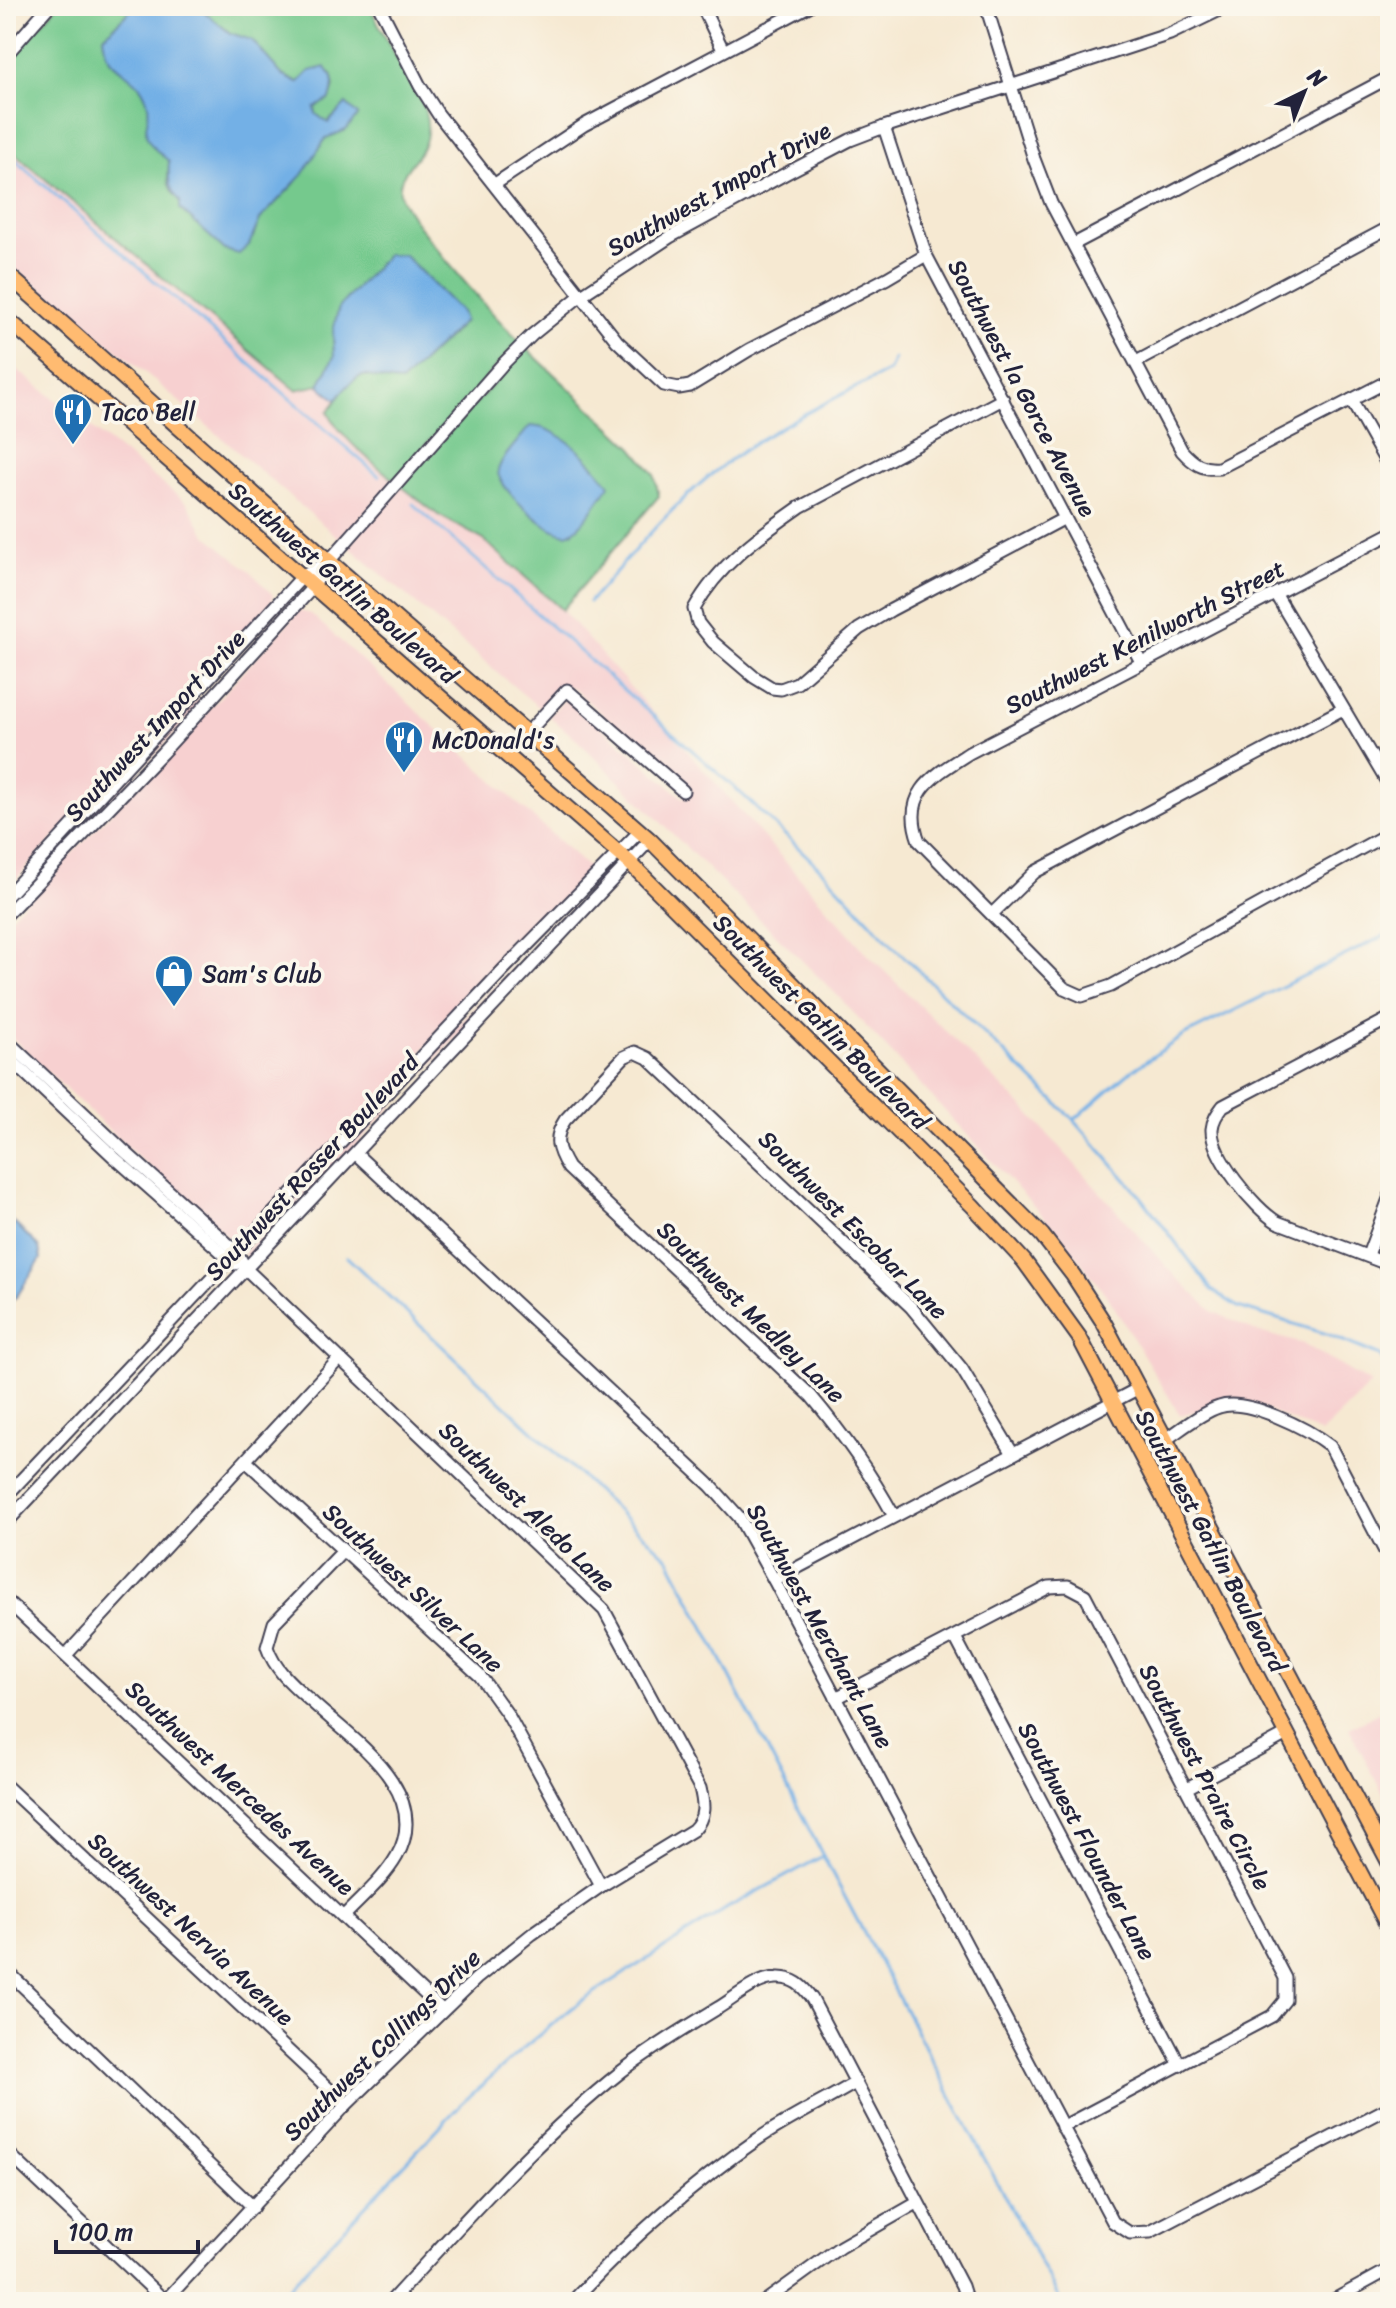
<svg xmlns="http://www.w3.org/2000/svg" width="1396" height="2308" font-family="Sriracha,sans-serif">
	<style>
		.built { fill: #f7d0d0 }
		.green { fill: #74c98d; stroke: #4b7664; stroke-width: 2 }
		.water { fill: #73b0e6; stroke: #4a6990; stroke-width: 2 }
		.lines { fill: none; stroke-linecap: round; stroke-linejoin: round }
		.stream { stroke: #73b0e6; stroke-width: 3 }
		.minor-casing { stroke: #424052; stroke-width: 15 }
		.major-casing { stroke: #424052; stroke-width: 18 }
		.minor { stroke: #fff; stroke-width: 11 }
		.major { stroke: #ffbb71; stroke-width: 14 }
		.labels { text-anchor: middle; stroke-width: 7; stroke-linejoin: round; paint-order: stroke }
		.street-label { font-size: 24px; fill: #22223b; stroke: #fbf7ec }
		.poi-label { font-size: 24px; fill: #22223b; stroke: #fbf7ec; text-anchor: start }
	</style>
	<rect width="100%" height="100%" fill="#fbf7ec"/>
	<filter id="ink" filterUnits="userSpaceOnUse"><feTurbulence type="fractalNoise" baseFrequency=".0125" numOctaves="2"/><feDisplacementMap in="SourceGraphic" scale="16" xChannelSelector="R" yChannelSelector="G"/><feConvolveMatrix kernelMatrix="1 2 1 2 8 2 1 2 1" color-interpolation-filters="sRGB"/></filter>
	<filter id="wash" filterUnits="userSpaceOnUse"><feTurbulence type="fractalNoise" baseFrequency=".006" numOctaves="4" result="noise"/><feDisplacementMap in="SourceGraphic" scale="32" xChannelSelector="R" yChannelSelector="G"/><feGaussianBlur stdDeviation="1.8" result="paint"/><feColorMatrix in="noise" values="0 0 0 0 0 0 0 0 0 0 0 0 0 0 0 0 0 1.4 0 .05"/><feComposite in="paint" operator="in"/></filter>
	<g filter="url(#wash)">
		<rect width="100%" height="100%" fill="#f6e9d2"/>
		<g class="built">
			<polygon points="6,146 295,390 319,385 328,388 327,390 336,400 328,412 334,423 394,480 341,540 147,374 6,261"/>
			<polygon points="6,361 187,503 206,535 249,570 273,595 272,602 6,890"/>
			<polygon points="401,486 438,515 484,540 562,610 869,956 1025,1109 1179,1280 1212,1311 1255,1331 1304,1344 1371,1384 1321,1433 1247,1401 1221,1401 1208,1408 1180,1415 1110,1300 1058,1232 836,994 578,741 549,716 567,697 683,798 690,790 570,686 542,710 348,546"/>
			<polygon points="299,611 311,614 593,872 237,1245 125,1145 6,1032 6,922 166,756"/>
			<polygon points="225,676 159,750 6,908 6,904 198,699 201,701"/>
			<polygon points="514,966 519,971 248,1260 244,1252"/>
			<polygon points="1390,1707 1390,1807 1349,1728"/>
		</g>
		<g class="green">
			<path d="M57,6h78l-32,31c8,33 18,26 37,49 12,15 10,42 13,61l16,14c0,9 -3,18 1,26 7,21 62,40 83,50l7,-18 34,-35 32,-46 20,-8v-25l-19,18 -11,-9 -1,-6 15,-9 4,-13 -3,-13 -21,-2 -11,12 -17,-8 -30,-34 -22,-8 -33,-27h172c9,16 17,33 26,49 15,26 38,53 31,84 -4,20 -30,33 -26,54 5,26 96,125 119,148l-125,139c-24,-20 -52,-41 -66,-68 27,-38 27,-43 74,-30l56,-54 6,-7 -3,-9 -57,-57h-17l-48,52 -6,24 1,26 -15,28 -23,5 -290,-244v-82z"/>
			<polygon points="526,348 633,448 654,474 659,496 562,610 484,540 438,515 401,486"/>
		</g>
		<g class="water">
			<path d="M135,6h62l33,27 22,7 30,35 16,8 12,-12 15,-4c10,10 9,19 5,32l-15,9 1,6 12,9 18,-19 12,11 -12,15 -20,8 -24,37 -42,44 -11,26 -10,9 -14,-4 -45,-41v-8c-12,-13 -12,-22 -11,-40 -44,-33 -8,-36 -26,-70 -8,-15 -29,-21 -36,-36 -2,-5 -3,-12 -4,-18z"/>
			<path d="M387,255h17l57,57 3,9 -62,61c-38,-1 -36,-22 -66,18l-17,-15 15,-28 -1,-26 6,-24z"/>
			<path d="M530,426c32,1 62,36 80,59 -9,12 -27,42 -40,48 -16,7 -73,-45 -72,-62 1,-11 24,-35 32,-45z"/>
			<polygon points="6,1215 39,1247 41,1259 17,1296 6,1305"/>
		</g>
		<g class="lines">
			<g class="stream">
				<polyline points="6,152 379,476"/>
				<polyline points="413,504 744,796 826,874 894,947 1074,1120 1142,1198 1212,1290 1238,1307 1327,1334 1380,1356 1390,1370"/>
				<path d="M589,602c38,-42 75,-88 119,-125 53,-44 119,-75 181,-106l5,-13"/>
				<polyline points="1074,1120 1127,1074 1183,1036 1390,933"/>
				<polyline points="347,1257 669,1559 823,1856 1061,2302"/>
				<polyline points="275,2302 461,2104 522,2049 581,2001 729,1907 823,1856"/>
			</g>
		</g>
	</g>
	<g filter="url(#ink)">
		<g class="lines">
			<defs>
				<g id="minor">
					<polyline points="379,6 420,86 438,114 617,341 664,385 679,388 690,386 749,350 887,278 926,255"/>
					<polyline points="702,6 723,50"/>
					<path d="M986,6l48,153 17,44 131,248c11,12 20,19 37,17l171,-88"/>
					<polyline points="6,55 49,6"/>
					<polyline points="884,127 926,255 1141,662"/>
					<polyline points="495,184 584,125 809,6"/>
					<polyline points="1074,244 1390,77"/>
					<polyline points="1136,362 1390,227"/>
					<path d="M1003,399l-203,108c-40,28 -82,58 -106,102l4,14 15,19 41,35 18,11 9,1 16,-6 62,-54 32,-19 174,-92"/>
					<polyline points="1351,400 1390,469"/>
					<path d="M1390,534l-421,219c-36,23 -68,40 -50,88l145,147 18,8 29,-10 271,-149 8,-11"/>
					<polyline points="1276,595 1390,787"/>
					<polyline points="527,733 567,690 683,791"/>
					<polyline points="6,897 302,577 325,563"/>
					<polyline points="992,914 1035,872 1343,709"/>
					<polyline points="6,915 162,753 313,587 329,561 501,366 532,335 580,296 670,237 787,173 850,140 884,127 1170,34 1228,6"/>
					<path d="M1390,1018l-167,88c-5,7 -10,13 -11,23 -1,27 42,79 65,93l113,43"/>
					<path d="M6,1040l116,109 115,103 9,17 358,341 96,178c4,16 6,29 -7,42l-92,56 -69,48 -56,45 -130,126 -182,197"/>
					<polyline points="6,1055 114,1157 235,1264"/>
					<polyline points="356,1154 711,1486 739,1517 774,1580 1113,2222 1130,2233 1150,2232 1390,2107"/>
					<polyline points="1368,1255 1390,1196"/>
					<path d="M1165,1440c15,-10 37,-28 54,-33 27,-10 89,22 111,39l60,115"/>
					<polyline points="247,1462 480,1676 508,1715 601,1886"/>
					<polyline points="6,1496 504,969 640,831"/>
					<path d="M894,1516c-24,-44 -51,-82 -83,-120l-243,-228c-11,-18 -15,-30 -3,-48l59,-63 11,-5 13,6 263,249 51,62 51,85"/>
					<polyline points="6,1523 650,840"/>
					<path d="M343,1551l-69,72 -7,24c8,24 27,39 46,56 40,37 120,89 84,153 -13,23 -35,41 -53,60"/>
					<polyline points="774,1580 1139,1388"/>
					<polyline points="6,1600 442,2010"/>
					<polyline points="955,1637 1180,2065"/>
					<polyline points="66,1655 339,1359"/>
					<polyline points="836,1698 1049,1587 1068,1586 1085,1595 1285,1978 1285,2000 1272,2016 1062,2127"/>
					<polyline points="6,1786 346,2105"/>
					<polyline points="1187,1788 1287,1734"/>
					<polyline points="6,1970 253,2207"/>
					<polyline points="6,2151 165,2301"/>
					<path d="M390,2302c74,-80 146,-163 232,-231 30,-23 63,-43 96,-63 17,-10 39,-30 59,-30 16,-1 26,8 35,21l150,287 5,16"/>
					<path d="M572,2302c56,-61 118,-116 186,-163 31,-21 65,-37 97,-56"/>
					<polyline points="764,2302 840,2247 917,2203"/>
					<polyline points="1330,2302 1390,2269"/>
				</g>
				<g id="major">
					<polyline points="6,273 329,561 650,840 1042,1235 1073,1275 1104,1323 1390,1864"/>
					<polyline points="6,318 629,862 973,1206 1024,1261 1079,1337 1390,1930"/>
				</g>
			</defs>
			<use href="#minor" class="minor-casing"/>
			<use href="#major" class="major-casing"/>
			<use href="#minor" class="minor"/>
			<use href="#major" class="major"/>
		</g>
	</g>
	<defs>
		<symbol id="restaurant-pin" viewBox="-11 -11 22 30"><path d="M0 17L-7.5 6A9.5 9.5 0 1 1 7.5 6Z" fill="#1f6fb2" stroke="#fbf7ec"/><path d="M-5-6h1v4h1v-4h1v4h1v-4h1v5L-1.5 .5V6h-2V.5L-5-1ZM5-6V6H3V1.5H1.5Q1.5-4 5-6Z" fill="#fff"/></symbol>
		<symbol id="shop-pin" viewBox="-11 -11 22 30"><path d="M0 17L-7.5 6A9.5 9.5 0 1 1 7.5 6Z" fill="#1f6fb2" stroke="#fbf7ec"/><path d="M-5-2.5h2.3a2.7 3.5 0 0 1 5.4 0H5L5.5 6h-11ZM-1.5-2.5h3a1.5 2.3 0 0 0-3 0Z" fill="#fff"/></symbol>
	</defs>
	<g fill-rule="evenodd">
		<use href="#restaurant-pin" x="51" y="390" width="44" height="60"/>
		<use href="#restaurant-pin" x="382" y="718" width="44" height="60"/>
		<use href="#shop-pin" x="152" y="952" width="44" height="60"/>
	</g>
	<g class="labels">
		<g class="street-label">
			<text transform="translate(719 189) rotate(-29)" y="8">Southwest Import Drive</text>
			<text transform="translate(1022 388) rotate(62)" y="8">Southwest la Gorce Avenue</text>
			<text transform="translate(343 583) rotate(41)" y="8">Southwest Gatlin Boulevard</text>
			<text transform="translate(1145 637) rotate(-27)" y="8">Southwest Kenilworth Street</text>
			<text transform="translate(155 726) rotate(-47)" y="8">Southwest Import Drive</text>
			<text transform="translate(821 1022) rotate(45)" y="8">Southwest Gatlin Boulevard</text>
			<text transform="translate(312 1167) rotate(-47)" y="8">Southwest Rosser Boulevard</text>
			<text transform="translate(853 1225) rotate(45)" y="8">Southwest Escobar Lane</text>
			<text transform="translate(751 1312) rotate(44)" y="8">Southwest Medley Lane</text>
			<text transform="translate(527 1507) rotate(44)" y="8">Southwest Aledo Lane</text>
			<text transform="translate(1211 1541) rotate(62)" y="8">Southwest Gatlin Boulevard</text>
			<text transform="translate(413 1588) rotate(43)" y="8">Southwest Silver Lane</text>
			<text transform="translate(820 1626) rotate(61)" y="8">Southwest Merchant Lane</text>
			<text transform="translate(1205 1777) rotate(62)" y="8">Southwest Praire Circle</text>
			<text transform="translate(240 1788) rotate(43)" y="8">Southwest Mercedes Avenue</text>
			<text transform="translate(1087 1841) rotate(62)" y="8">Southwest Flounder Lane</text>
			<text transform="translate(191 1929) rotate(43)" y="8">Southwest Nervia Avenue</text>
			<text transform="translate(382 2045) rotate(-44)" y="8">Southwest Collings Drive</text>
		</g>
		<g class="poi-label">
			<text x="101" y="420">Taco Bell</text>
			<text x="432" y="748">McDonald's</text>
			<text x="202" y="982">Sam's Club</text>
		</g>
	</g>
	<rect width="1396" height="2308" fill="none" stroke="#fbf7ec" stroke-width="32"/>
	<g transform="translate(1304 92) rotate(43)" stroke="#fbf7ec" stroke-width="6" paint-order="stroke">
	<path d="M0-6L14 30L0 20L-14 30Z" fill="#22223b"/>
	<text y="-12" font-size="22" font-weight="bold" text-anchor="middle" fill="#22223b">N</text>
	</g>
	<path d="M56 2240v12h142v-12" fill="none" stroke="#22223b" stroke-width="4"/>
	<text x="68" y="2240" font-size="24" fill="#22223b" stroke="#fbf7ec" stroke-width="6" paint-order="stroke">100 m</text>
</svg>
